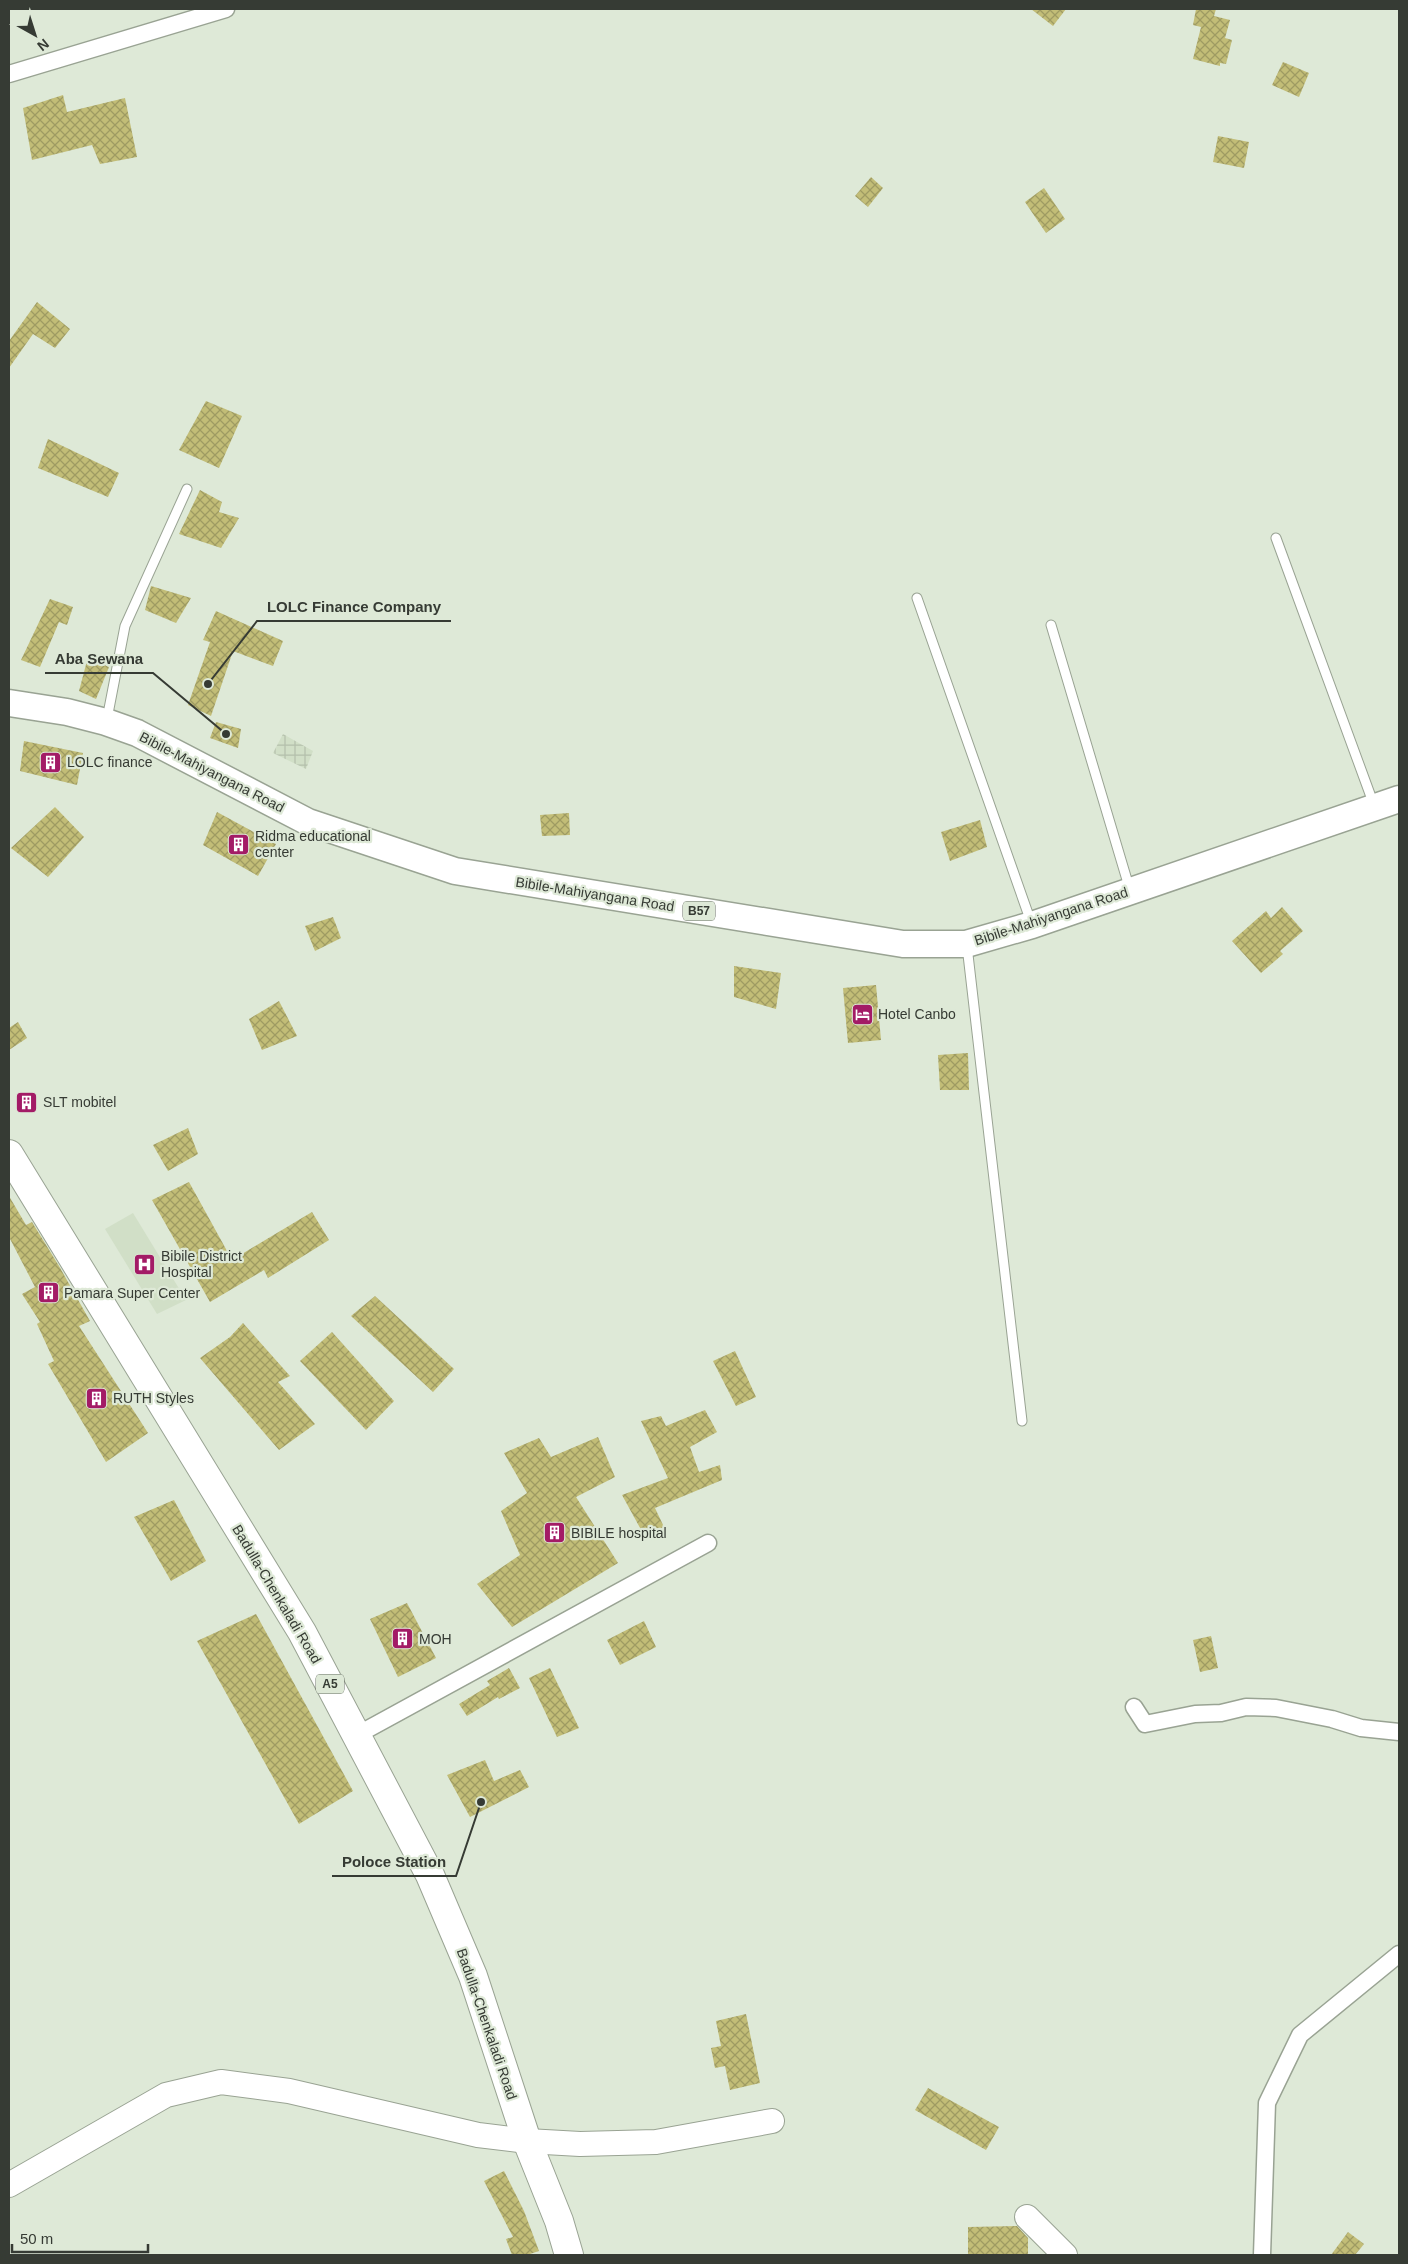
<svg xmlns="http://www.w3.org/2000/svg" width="1408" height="2264" font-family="Helvetica,sans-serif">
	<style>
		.built { fill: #d1dfc7 }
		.industrial { fill: url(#industrial-grid) }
		.building { fill: url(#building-cross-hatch) }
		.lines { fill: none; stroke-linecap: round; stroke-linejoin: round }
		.lane-casing { stroke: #99a393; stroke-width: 11 }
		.street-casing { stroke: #99a393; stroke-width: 19 }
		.secondary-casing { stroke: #99a393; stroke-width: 26 }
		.primary-casing { stroke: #99a393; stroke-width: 29 }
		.highway-casing { stroke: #99a393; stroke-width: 30 }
		.lane { stroke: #fff; stroke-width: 9 }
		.street { stroke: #fff; stroke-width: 16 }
		.secondary { stroke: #fff; stroke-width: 24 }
		.primary { stroke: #fff; stroke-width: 26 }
		.highway { stroke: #fff; stroke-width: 28 }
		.labels { text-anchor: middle; stroke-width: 4.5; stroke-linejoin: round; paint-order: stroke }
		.shield { fill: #dee9d7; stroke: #686f65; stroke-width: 1 }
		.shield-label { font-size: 12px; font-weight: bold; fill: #363b34 }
		.poi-label { font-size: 14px; fill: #363b34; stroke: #dee9d7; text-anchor: start }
		.street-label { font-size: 14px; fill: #363b34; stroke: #dee9d7 }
		.leader { fill: none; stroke: #363b34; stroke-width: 2 }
		.callout-dot { fill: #363b34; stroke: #dee9d7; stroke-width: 2 }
		.callout-label { font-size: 15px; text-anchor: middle; font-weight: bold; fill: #363b34; stroke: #dee9d7; stroke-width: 4.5; stroke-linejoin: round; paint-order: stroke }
	</style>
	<defs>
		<pattern id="industrial-grid" width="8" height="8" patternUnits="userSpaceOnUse" patternTransform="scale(1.25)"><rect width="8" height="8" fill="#d1dfc7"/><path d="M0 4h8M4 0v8" fill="none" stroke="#b4c0ac"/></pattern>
		<pattern id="building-cross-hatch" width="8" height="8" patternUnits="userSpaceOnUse" patternTransform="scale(1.25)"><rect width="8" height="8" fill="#c2bd77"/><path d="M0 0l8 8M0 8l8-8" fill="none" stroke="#9e9b62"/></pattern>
	</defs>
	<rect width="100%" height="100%" fill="#dee9d7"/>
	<polygon class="built" points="133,1213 186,1300 157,1314 105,1229"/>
	<polygon class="industrial" points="283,734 313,751 306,769 273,753"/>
	<g class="building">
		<polygon points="1031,9 1066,9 1053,26"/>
		<polygon points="1196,9 1216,9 1214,16 1230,20 1225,38 1232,40 1226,64 1220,63 1220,66 1193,59 1201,27 1193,25"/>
		<polygon points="1283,62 1309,73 1299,97 1272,85"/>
		<polygon points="63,95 67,112 125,98 137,157 100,164 92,145 32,160 23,108"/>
		<polygon points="1218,136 1249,142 1244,168 1213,162"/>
		<polygon points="871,177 883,188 868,207 855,196"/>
		<polygon points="1044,188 1065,219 1046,233 1025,202"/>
		<polygon points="37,302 70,329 55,348 33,334 9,368 9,341"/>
		<polygon points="206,401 242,416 219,468 179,450"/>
		<polygon points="48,439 119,473 108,497 38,468"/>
		<polygon points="200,490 222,502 219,512 239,518 221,548 179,534"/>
		<polygon points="151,586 191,598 176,623 145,610"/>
		<polygon points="50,599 73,607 67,625 59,622 40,667 21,660"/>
		<polygon points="216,611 283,641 273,666 233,651 211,716 188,705 210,642 203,640"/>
		<polygon points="88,657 109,667 96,699 79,691"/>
		<polygon points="216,722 241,729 238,748 210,738"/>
		<polygon points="24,741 83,753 77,785 20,771"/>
		<polygon points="55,807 84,837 48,877 11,848"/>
		<polygon points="217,812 276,844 258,876 203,845"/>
		<polygon points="569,813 570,835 542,836 540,815"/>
		<polygon points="980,820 987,847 950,861 941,832"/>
		<polygon points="1282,907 1303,931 1280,951 1283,954 1261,973 1232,941 1266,911 1271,918"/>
		<polygon points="333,917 341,938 315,951 305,926"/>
		<polygon points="734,966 781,973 776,1009 734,997"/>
		<polygon points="876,985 881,1040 848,1043 843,988"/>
		<polygon points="279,1001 297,1036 262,1050 249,1019"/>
		<polygon points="18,1022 27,1038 9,1050 9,1028"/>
		<polygon points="968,1053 969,1090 940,1090 938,1055"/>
		<polygon points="188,1128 198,1154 168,1171 153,1145"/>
		<polygon points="189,1182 232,1260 312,1212 329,1240 268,1278 264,1270 210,1302 152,1200"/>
		<polygon points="9,1196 26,1225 32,1222 59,1266 90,1321 79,1326 148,1433 106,1462 48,1364 54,1361 37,1324 40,1322 22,1294 35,1287 9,1237"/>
		<polygon points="375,1296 454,1369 433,1392 351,1316"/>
		<polygon points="243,1323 290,1376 278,1382 315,1424 279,1450 200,1358 230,1337"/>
		<polygon points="332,1332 394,1401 366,1430 300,1361"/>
		<polygon points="735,1351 756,1397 736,1406 713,1361"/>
		<polygon points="705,1410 717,1432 690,1447 699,1472 720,1465 722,1480 655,1508 664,1527 645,1537 622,1495 668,1478 641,1421 661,1416 666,1426"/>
		<polygon points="598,1437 615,1477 576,1497 618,1563 512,1627 477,1584 520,1555 501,1511 527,1493 504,1453 539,1438 551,1457"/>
		<polygon points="174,1500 206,1561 171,1581 134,1517"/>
		<polygon points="407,1603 436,1658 398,1677 370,1619"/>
		<polygon points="256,1614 353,1791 299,1824 197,1641"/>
		<polygon points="644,1621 656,1647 620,1665 607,1640"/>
		<polygon points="1211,1636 1218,1668 1200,1672 1193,1640"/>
		<polygon points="509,1668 520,1688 499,1699 498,1697 467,1716 459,1704 490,1685 487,1681"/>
		<polygon points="550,1668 579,1728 557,1737 529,1678"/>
		<polygon points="485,1760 494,1781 520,1770 529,1787 470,1817 447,1775"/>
		<polygon points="746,2014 760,2083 730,2090 725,2066 715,2068 711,2048 721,2046 716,2021"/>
		<polygon points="928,2088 999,2127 986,2150 915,2110"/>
		<polygon points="504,2171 524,2211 539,2251 527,2255 512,2255 506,2239 513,2237 484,2181"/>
		<polygon points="1017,2226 1028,2238 1028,2254 968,2254 968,2227"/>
		<polygon points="1348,2232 1364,2244 1355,2255 1331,2255"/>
	</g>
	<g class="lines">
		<defs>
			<g id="lane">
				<polyline points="1276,538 1374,805"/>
				<polyline points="917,598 1031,922"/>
				<polyline points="1051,625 1130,890"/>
				<polyline points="107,719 125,626 187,489"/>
				<polyline points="967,946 1022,1421"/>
			</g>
			<g id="street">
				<polyline points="9,74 226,9"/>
				<polyline points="1134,1707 1145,1724 1195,1714 1221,1713 1246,1707 1276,1708 1332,1719 1361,1728 1399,1732"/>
				<polyline points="357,1735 708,1543"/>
				<polyline points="1262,2255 1267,2103 1300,2035 1399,1954"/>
			</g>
			<g id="secondary">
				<polyline points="9,2185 166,2095 221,2082 289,2091 478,2135 527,2141 580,2144 656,2142 772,2121"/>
				<polyline points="1027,2217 1065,2255"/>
			</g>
			<polyline id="primary" points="9,703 67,712 106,722 137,733 308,822 455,871 903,944 966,944 1032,925 1399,799"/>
			<polyline id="highway" points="9,1154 302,1632 430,1875 473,1976 527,2141 559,2221 569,2255"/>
		</defs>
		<use href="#lane" class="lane-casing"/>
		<use href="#street" class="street-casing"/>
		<use href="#secondary" class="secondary-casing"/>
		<use href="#primary" class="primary-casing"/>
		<use href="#highway" class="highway-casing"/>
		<use href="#lane" class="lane"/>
		<use href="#street" class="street"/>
		<use href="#secondary" class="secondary"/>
		<use href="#primary" class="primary"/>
		<use href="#highway" class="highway"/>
	</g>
	<defs>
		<symbol id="building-square" viewBox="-11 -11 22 22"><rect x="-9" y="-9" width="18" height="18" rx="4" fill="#a31b66" stroke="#dee9d7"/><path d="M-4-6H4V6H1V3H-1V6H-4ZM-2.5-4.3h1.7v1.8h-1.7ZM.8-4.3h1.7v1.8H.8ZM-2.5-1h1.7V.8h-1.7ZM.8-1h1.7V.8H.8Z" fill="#fff"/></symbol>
		<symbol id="hotel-square" viewBox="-11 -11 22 22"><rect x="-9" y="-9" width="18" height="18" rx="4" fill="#a31b66" stroke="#dee9d7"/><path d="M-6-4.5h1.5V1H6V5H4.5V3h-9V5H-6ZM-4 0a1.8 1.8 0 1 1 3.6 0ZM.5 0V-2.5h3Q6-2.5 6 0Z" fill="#fff"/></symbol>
		<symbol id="hospital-square" viewBox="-11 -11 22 22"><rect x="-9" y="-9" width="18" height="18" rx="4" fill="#a31b66" stroke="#dee9d7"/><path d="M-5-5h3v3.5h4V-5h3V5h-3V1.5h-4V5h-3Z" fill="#fff"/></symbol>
	</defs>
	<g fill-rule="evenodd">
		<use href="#building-square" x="38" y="750" width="25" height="25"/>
		<use href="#building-square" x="226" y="832" width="25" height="25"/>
		<use href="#hotel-square" x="850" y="1002" width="25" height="25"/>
		<use href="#building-square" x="14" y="1090" width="25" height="25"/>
		<use href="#hospital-square" x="132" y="1252" width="25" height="25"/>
		<use href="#building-square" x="36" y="1280" width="25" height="25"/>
		<use href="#building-square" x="84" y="1386" width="25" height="25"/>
		<use href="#building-square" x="542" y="1520" width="25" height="25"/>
		<use href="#building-square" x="390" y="1626" width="25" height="25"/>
	</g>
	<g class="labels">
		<g class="shield">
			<rect x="683" y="901.5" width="32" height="19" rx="4"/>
			<rect x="316" y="1674.5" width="28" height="19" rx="4"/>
		</g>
		<g class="shield-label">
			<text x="699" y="915">B57</text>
			<text x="330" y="1688">A5</text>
		</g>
		<g class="poi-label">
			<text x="67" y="767">LOLC finance</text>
			<text x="255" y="841">Ridma educational<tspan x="255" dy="16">center</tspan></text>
			<text x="878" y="1019">Hotel Canbo</text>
			<text x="43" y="1107">SLT mobitel</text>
			<text x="161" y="1261">Bibile District<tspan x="161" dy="16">Hospital</tspan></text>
			<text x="64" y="1298">Pamara Super Center</text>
			<text x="113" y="1403">RUTH Styles</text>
			<text x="571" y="1538">BIBILE hospital</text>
			<text x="419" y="1644">MOH</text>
		</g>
		<g class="street-label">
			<text transform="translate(212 772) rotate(27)" y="5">Bibile-Mahiyangana Road</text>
			<text transform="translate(595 894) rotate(9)" y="5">Bibile-Mahiyangana Road</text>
			<text transform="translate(1051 916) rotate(-18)" y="5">Bibile-Mahiyangana Road</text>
			<text transform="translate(277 1594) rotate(59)" y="5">Badulla-Chenkaladi Road</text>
			<text transform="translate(487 2024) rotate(71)" y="5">Badulla-Chenkaladi Road</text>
		</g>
	</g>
	<path class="leader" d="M208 684L257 621H451M226 734L153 673H45M481 1802L456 1876H332"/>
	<g class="callout-dot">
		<circle cx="208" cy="684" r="5"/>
		<circle cx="226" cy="734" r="5"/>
		<circle cx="481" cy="1802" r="5"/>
	</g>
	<g class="callout-label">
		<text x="354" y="612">LOLC Finance Company</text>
		<text x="99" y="664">Aba Sewana</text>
		<text x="394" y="1867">Poloce Station</text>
	</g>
	<rect width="1408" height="2264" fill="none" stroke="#363b34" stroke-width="20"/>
	<g transform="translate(35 35) rotate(141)" stroke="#dee9d7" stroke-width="4" paint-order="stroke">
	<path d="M0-4L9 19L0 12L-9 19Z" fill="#363b34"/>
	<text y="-8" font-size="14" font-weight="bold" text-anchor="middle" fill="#363b34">N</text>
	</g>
	<path d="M12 2244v8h136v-8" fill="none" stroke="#363b34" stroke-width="2.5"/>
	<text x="20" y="2244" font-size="15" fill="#363b34" stroke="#dee9d7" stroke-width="4" paint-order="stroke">50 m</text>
</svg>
